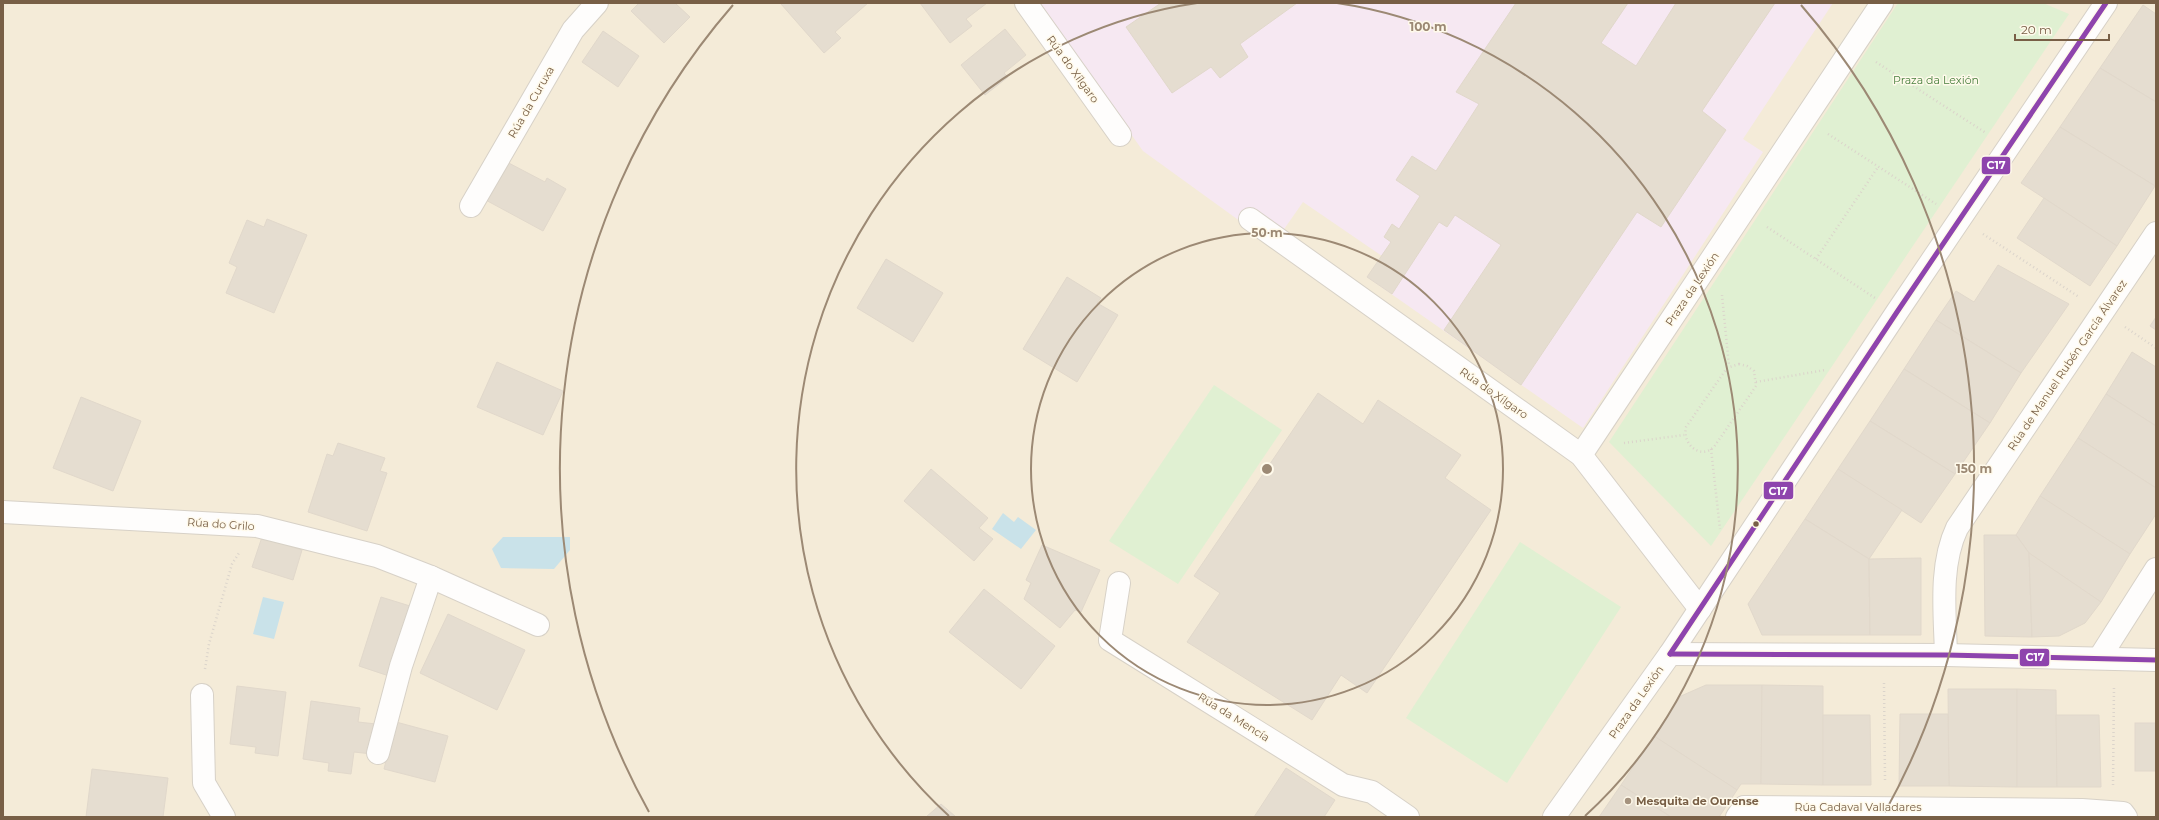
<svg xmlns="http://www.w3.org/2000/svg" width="2159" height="820" font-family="Montserrat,sans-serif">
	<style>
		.residential { fill: #f4ebd8 }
		.education { fill: #f6e8f2 }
		.green { fill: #e0f0d2 }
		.water { fill: #c9e2e9 }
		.building { fill: #e5ddd0; stroke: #e1d8cb }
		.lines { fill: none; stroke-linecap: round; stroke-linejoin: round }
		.minor-casing { stroke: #d7d1c7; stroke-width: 24 }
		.path { stroke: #dbd4cb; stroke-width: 2.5; stroke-dasharray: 1 3; stroke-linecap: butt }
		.minor { stroke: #fefdfc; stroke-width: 22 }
		.bus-1-casing { stroke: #fffaeb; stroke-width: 8 }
		.bus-1 { stroke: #8e44ad; stroke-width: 5 }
		.ring { fill: none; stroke: #9c8974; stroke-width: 2 }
		.bus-dot { fill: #785f46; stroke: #fffaeb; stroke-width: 1.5 }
		.poi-dot { fill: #a5937f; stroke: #fffaeb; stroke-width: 1.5 }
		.labels { text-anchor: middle; stroke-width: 3; stroke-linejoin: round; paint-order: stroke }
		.street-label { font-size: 11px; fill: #785f46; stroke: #fffaeb }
		.park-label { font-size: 11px; fill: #487f3d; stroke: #fffaeb }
		.poi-label { font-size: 11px; font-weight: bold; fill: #785f46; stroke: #fffaeb; text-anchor: start }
		.centre { fill: #9c8974; stroke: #fffaeb; stroke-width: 2 }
		.ring-label { font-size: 12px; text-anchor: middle; font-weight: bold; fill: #9c8974; stroke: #fffaeb; stroke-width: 3; stroke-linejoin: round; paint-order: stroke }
		.line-badge { stroke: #fffaeb; stroke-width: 1.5 }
		.badge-label { font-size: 11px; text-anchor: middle; font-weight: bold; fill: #fff }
	</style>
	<rect width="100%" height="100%" fill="#f8f4e9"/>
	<rect class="residential" x="3" y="3" width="2153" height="814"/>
	<polygon class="education" points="1038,3 1833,3 1743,139 1763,152 1583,428 1367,277 1382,256 1303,202 1273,245 1143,151"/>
	<g class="green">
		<polygon points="1898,3 2043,3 2069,14 1711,546 1609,442"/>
		<polygon points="1214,385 1282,430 1178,584 1109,541"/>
		<polygon points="1520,542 1621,607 1507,783 1406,718"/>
	</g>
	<g class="water">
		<polygon points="1003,513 1014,522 1018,517 1036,530 1021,549 992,529"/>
		<polygon points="503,537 570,537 570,550 554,569 501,568 492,549"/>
		<polygon points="263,597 284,602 274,639 253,634"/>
	</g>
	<g class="building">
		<polygon points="639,3 675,3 690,17 664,43 631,11"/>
		<polygon points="782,3 868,3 835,32 841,38 824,53 781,4"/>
		<polygon points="920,3 987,3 966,19 972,26 950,43"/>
		<polygon points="1161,3 1297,3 1240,44 1248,57 1220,78 1211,67 1172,93 1126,27"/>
		<polygon points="1516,3 1628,3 1601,43 1636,66 1676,3 1775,3 1702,111 1726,130 1661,227 1637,212 1521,385 1444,330 1501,245 1455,215 1447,227 1439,222 1392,294 1367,277 1391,242 1384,237 1392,224 1399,229 1420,196 1396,180 1412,156 1436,171 1479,104 1456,92"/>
		<polygon points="2143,5 2156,14 2156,102 2100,68"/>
		<polygon points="1005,29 1026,55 1004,73 1008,77 985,95 961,65"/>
		<polygon points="603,31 639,56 618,87 582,62"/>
		<polygon points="2100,68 2156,102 2155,186 2060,127"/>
		<polygon points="2060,127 2155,186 2117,246 2021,183"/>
		<polygon points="503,160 545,182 547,178 566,189 543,231 482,198"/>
		<polygon points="2044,198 2117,246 2090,286 2017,238"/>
		<polygon points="267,219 307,235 274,313 226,293 237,267 229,263 247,220 264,227"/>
		<polygon points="886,259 943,293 913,342 857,308"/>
		<polygon points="1998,265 2069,304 2021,373 1936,320 1956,291 1974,302"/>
		<polygon points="1067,277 1101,298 1097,303 1118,315 1077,382 1023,349"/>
		<polygon points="2156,317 2156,330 2150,326"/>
		<polygon points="1936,320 2021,373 1990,423 1904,369"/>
		<polygon points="2132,352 2156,367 2156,426 2106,394"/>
		<polygon points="497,362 563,391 543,435 477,407"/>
		<polygon points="1904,369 1990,423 1955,474 1870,421"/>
		<polygon points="1318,393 1363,424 1378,400 1461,455 1445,478 1491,510 1367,693 1341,675 1312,720 1187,642 1220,593 1194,576"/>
		<polygon points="2106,394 2156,426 2156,488 2078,438"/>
		<polygon points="81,397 141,421 113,491 53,468"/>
		<polygon points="1870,421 1955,474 1921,523 1838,469"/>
		<polygon points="2078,438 2156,488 2156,514 2130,554 2040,496"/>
		<polygon points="338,443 385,458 380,471 387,473 367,531 308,512 327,454 333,456"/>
		<polygon points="931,469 988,518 979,528 993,539 974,561 904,501"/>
		<polygon points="1838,469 1902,510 1869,559 1805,519"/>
		<polygon points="2040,496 2130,554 2101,602 2029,553 2016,535"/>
		<polygon points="1805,519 1869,559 1870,635 1762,635 1748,604"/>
		<polygon points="1984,535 2016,535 2029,553 2032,637 1985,636"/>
		<polygon points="262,537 302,550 293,580 252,567"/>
		<polygon points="1042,545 1100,570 1081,612 1075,610 1060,628 1024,599 1031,583 1026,580"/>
		<polygon points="2029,553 2101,602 2085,623 2059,636 2032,637"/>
		<polygon points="1921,558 1921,635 1870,635 1869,559"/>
		<polygon points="984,589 1055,646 1021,689 949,632"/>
		<polygon points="381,597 410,606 389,676 359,666"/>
		<polygon points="448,614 525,650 497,710 420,673"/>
		<polygon points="1706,685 1762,685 1761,784 1741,784 1737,790 1654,736 1681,696"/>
		<polygon points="1762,685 1823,686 1823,785 1761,784"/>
		<polygon points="237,686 286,692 278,756 255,753 256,747 230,744"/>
		<polygon points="1948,689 2017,689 2017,787 1949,786"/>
		<polygon points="2017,689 2056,690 2057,787 2017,787"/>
		<polygon points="311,701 360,708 358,722 376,724 372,754 354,752 351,774 328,771 329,763 303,759"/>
		<polygon points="1900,714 1948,714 1949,786 1899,786"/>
		<polygon points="1823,715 1870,715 1871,785 1823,785"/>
		<polygon points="2056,715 2099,715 2101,787 2057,787"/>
		<polygon points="396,722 448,736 435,782 384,769"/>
		<rect x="2135" y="723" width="21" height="48"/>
		<polygon points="1654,736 1737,790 1719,817 1671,817 1621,785"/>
		<polygon points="1286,768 1335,800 1324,817 1254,817"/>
		<polygon points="92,769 168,778 163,817 86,817"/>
		<polygon points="1621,785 1671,817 1599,817"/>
		<polygon points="941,804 956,817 926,817"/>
	</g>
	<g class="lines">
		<defs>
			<g id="minor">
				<polyline points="1026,3 1120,135"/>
				<polyline points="471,206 573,30 597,3"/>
				<polyline points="1250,219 1581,455 1700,609"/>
				<polyline points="1581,455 1882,3"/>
				<polyline points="3,512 257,526 377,556 431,577 538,625"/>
				<polyline points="1119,583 1110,640 1343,785 1372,792 1408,817"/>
				<polyline points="1670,654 1946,655 2156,660"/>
				<path d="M1946,655c-1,-41 -7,-89 11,-127l199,-295"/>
				<polyline points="2100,657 2156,569"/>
				<polyline points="202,695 204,783 224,817"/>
				<polyline points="378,753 401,666 431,577"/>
				<polyline points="1554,817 1670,654 1897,312 2106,3"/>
				<polyline points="1737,817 1744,807 2082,810 2123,813 2126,817"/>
			</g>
		</defs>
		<use href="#minor" class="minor-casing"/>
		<g class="path">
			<polyline points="1876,62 1986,133"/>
			<polyline points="1828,134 1936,204"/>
			<polyline points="1767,227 1875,298"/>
			<polyline points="1983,234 2079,297"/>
			<polyline points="1816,259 1878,167"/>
			<polyline points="1722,295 1729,366"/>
			<polyline points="2125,327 2156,348"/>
			<path d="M1739,364l8,2 7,5 2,15 -42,61c-14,13 -32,-3 -28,-20l41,-59z"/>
			<polyline points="1756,382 1825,370"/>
			<polyline points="1624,443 1684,435"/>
			<polyline points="1711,449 1720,529"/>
			<polyline points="205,669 209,644 232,564 239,553"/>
			<polyline points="1884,683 1885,780"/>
			<polyline points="2113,785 2114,686"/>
		</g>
		<use href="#minor" class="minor"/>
		<defs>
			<g id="bus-1">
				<polyline points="1670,654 1897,312 2106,3"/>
				<polyline points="1670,654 1946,655 2156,660"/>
			</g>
		</defs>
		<use href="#bus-1" class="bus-1-casing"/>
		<use href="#bus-1" class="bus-1"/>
	</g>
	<g class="ring">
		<circle cx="1267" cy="469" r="236"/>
		<path d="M949 816A471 471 0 0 1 1197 3M1337 3A471 471 0 0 1 1585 816"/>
		<path d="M649 812A707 707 0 0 1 733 5M1801 5A707 707 0 0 1 1885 812"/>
	</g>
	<circle class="bus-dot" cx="1756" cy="524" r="3.5"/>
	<circle class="poi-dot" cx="1628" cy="801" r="4"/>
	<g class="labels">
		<g class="street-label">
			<text transform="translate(1073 69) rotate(54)" y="4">Rúa do Xílgaro</text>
			<text transform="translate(531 102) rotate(-60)" y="4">Rúa da Curuxa</text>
			<text transform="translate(1692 289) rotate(-56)" y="4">Praza da Lexión</text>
			<text transform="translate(2067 365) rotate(-56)" y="4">Rúa de Manuel Rubén García Álvarez</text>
			<text transform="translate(1494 393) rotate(35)" y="4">Rúa do Xílgaro</text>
			<text transform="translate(221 524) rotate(4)" y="4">Rúa do Grilo</text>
			<text transform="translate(1636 702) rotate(-55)" y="4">Praza da Lexión</text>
			<text transform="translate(1234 717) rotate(32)" y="4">Rúa da Mencía</text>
			<text x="1858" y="811">Rúa Cadaval Valladares</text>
		</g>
		<g class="park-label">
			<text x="1936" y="84">Praza da Lexión</text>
		</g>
		<g class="poi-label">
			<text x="1636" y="805">Mesquita de Ourense</text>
		</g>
	</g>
	<circle cx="1267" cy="469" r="6" class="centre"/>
	<g class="ring-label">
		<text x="1428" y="31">100 m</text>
		<text x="1267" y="237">50 m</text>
		<text x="1974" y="473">150 m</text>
	</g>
	<g class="line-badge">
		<rect x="1981" y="156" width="30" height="19" rx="4" fill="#8e44ad"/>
		<rect x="1763" y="481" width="31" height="19" rx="4" fill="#8e44ad"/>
		<rect x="2019" y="648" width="31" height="19" rx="4" fill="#8e44ad"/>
	</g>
	<g class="badge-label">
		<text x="1996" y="169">C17</text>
		<text x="1778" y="495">C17</text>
		<text x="2035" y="661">C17</text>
	</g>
	<rect width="2159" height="820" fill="none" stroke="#785f46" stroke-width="8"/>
	<path d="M2015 34v6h94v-6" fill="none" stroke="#785f46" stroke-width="2"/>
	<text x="2021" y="34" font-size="12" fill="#785f46" stroke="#fffaeb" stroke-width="3" paint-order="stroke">20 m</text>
</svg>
